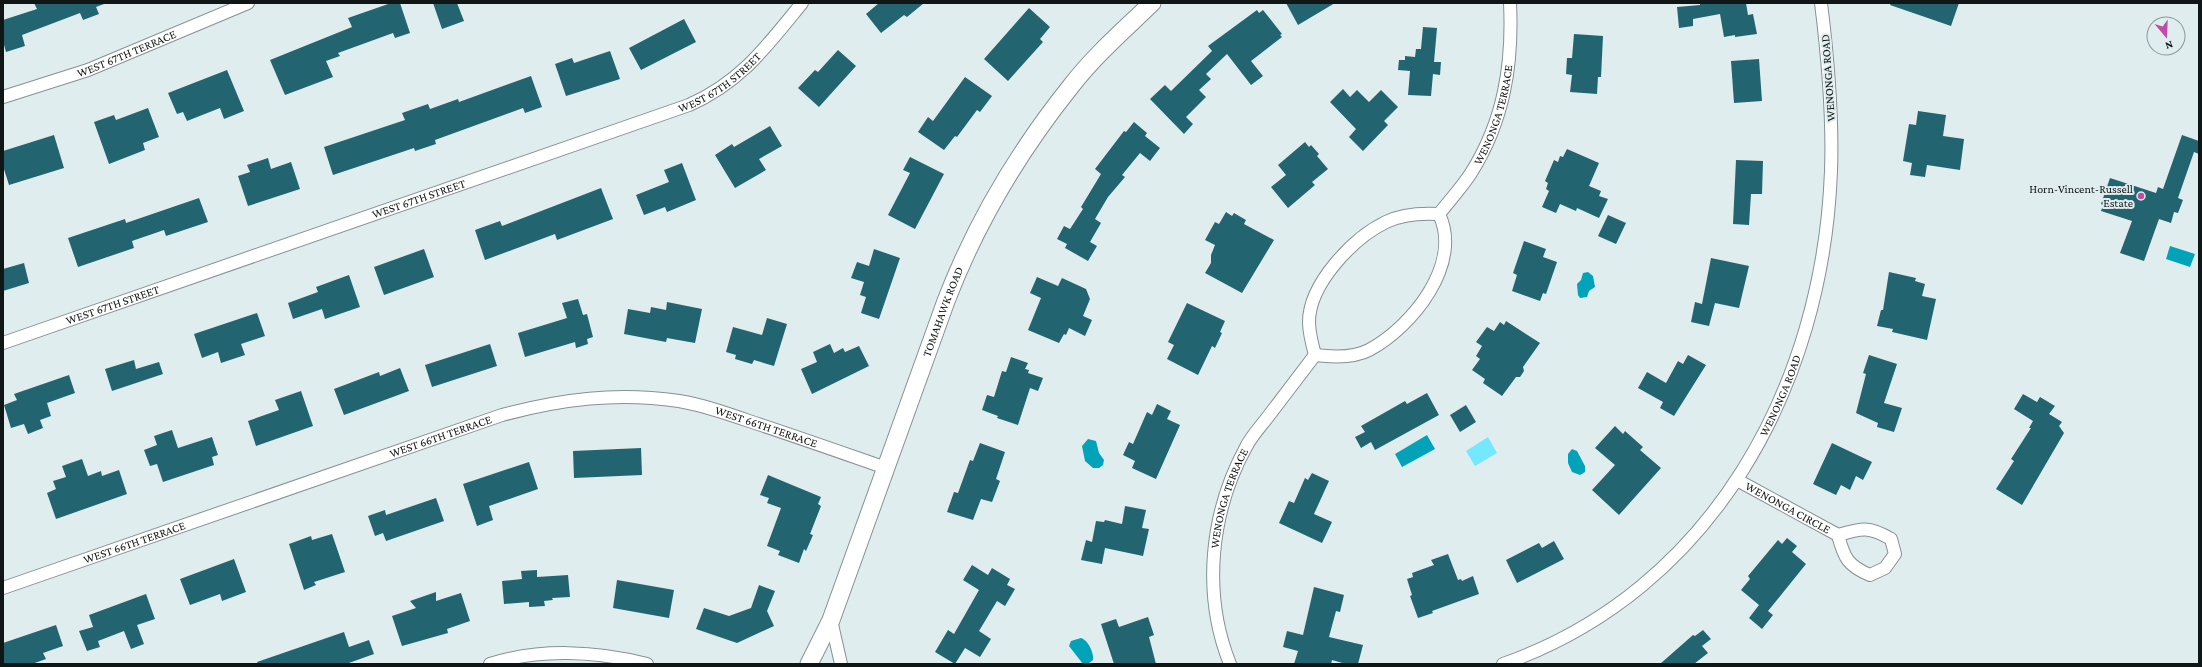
<svg xmlns="http://www.w3.org/2000/svg" width="2202" height="667" font-family="'Crimson Pro',serif">
	<style>
		.green { fill: #74e8fc }
		.water { fill: #02a3b8 }
		.building { fill: #226570 }
		.lines { fill: none; stroke-linecap: round; stroke-linejoin: round }
		.street-casing { stroke: #859194; stroke-width: 14 }
		.secondary-casing { stroke: #859194; stroke-width: 19 }
		.street { stroke: #fff; stroke-width: 12 }
		.secondary { stroke: #fff; stroke-width: 17 }
		.poi-dot { fill: #bf4ca6; stroke: #e0edef; stroke-width: 1.5 }
		.labels { text-anchor: middle; stroke-width: 4; stroke-linejoin: round; paint-order: stroke }
		.street-label { font-size: 12px; fill: #101515; stroke: #e0edef }
		.poi-label { font-size: 12px; fill: #101515; stroke: #e0edef; text-anchor: end }
	</style>
	<rect width="100%" height="100%" fill="#e0edef"/>
	<polygon class="green" points="1488,437 1497,453 1475,466 1466,451"/>
	<g class="water">
		<polygon points="2170,246 2195,254 2190,267 2166,259"/>
		<polygon points="1588,272 1593,276 1595,287 1589,291 1587,297 1580,298 1578,295 1577,284 1581,280 1583,273"/>
		<polygon points="1427,435 1435,449 1402,467 1395,454"/>
		<polygon points="1088,439 1096,441 1099,453 1104,460 1103,465 1099,468 1093,468 1085,461 1082,446"/>
		<polygon points="1572,449 1577,451 1585,466 1585,472 1580,475 1572,472 1568,463 1568,454"/>
		<path d="M1081,638c7,2 13,15 12,22l-5,4h-5l-14,-18 2,-5z"/>
	</g>
	<g class="building">
		<polygon points="34,3 104,3 104,4 96,7 99,14 83,20 80,13 22,35 25,46 6,52 3,41 3,20 37,9"/>
		<polygon points="391,3 400,3 410,33 395,38 393,33 338,53 340,56 326,61 333,77 285,95 270,60 352,27 348,18"/>
		<polygon points="433,3 457,3 464,21 442,29"/>
		<polygon points="879,3 924,3 907,17 904,15 881,33 866,14"/>
		<polygon points="1286,3 1335,3 1298,25"/>
		<polygon points="1700,3 1746,3 1748,15 1753,14 1757,34 1735,37 1735,35 1724,37 1720,14 1693,19 1693,26 1679,28 1677,7 1700,5"/>
		<polygon points="1891,3 1959,3 1951,26 1890,5"/>
		<polygon points="1029,8 1050,27 1040,39 1043,42 1008,81 984,59"/>
		<polygon points="1257,10 1259,13 1263,10 1282,34 1280,35 1282,37 1251,61 1263,76 1251,85 1227,54 1206,74 1211,79 1199,90 1206,97 1186,117 1193,124 1184,134 1150,99 1165,85 1171,91 1212,51 1208,46"/>
		<polygon points="684,19 696,42 641,70 629,48"/>
		<polygon points="1423,27 1437,28 1434,62 1441,62 1440,75 1433,74 1431,96 1408,95 1410,71 1398,70 1399,60 1405,60 1405,56 1415,57 1416,49 1421,49"/>
		<polygon points="1574,34 1603,36 1601,77 1598,77 1597,94 1570,92 1572,75 1566,74 1567,58 1572,58"/>
		<polygon points="838,50 856,66 819,107 798,88 815,70 818,72"/>
		<polygon points="610,51 620,79 566,96 555,64 572,58 574,63"/>
		<polygon points="1759,59 1762,101 1734,103 1731,61"/>
		<polygon points="227,70 244,111 224,119 220,108 187,121 183,112 177,114 168,93"/>
		<polygon points="531,76 542,107 525,113 523,108 435,140 436,144 415,151 414,148 333,175 324,147 405,120 402,113 428,104 430,109 458,99 459,102"/>
		<polygon points="965,77 992,96 980,112 977,110 957,137 955,136 944,150 918,132 928,117 933,121"/>
		<polygon points="1343,89 1350,97 1357,90 1369,102 1381,90 1398,107 1384,121 1388,125 1363,151 1349,137 1356,129 1330,102"/>
		<polygon points="148,108 159,137 143,143 145,150 109,164 94,122 114,115 116,120"/>
		<polygon points="1918,111 1946,115 1943,136 1964,139 1960,170 1927,165 1925,177 1910,175 1912,163 1903,161 1909,124 1916,125"/>
		<polygon points="1134,122 1147,133 1145,136 1160,148 1150,161 1140,153 1122,175 1125,177 1108,197 1095,219 1101,223 1090,242 1097,246 1088,261 1065,248 1067,244 1057,239 1064,226 1070,229 1083,209 1081,207 1101,174 1095,169 1124,131 1126,132"/>
		<polygon points="770,126 782,146 759,159 766,170 735,188 715,155 732,144 734,147"/>
		<polygon points="54,135 64,168 9,185 3,166 3,151"/>
		<polygon points="2182,135 2199,141 2199,154 2194,152 2178,198 2183,200 2178,213 2174,212 2171,223 2159,219 2144,261 2120,253 2132,221 2101,211 2103,205 2101,204 2110,178 2156,193 2158,187 2163,189"/>
		<polygon points="1305,142 1309,147 1311,145 1319,154 1317,156 1328,169 1312,182 1315,185 1288,208 1271,187 1286,175 1278,165"/>
		<polygon points="1567,149 1599,163 1589,186 1601,191 1599,196 1608,199 1599,218 1577,208 1576,211 1560,204 1556,213 1542,207 1549,191 1546,189 1548,183 1545,181 1554,160 1558,162 1560,156 1563,157"/>
		<polygon points="910,157 944,174 915,229 888,215 910,173 903,170"/>
		<polygon points="268,158 271,169 291,162 300,189 248,206 238,176 250,172 247,165"/>
		<polygon points="1736,160 1763,161 1762,194 1751,194 1749,225 1733,224"/>
		<polygon points="682,163 696,200 667,212 665,207 644,215 636,195 669,182 664,170"/>
		<polygon points="601,188 613,219 557,240 555,234 485,260 475,230 500,221 502,226"/>
		<polygon points="199,198 208,222 166,236 164,230 132,241 134,248 78,267 68,238 125,219 126,223"/>
		<polygon points="1226,212 1232,216 1234,213 1246,220 1244,224 1274,240 1242,293 1205,273 1211,263 1211,255 1215,245 1205,240 1215,222 1219,224"/>
		<polygon points="1608,215 1626,223 1616,244 1598,236"/>
		<polygon points="1524,241 1546,249 1543,257 1557,262 1546,294 1543,293 1540,301 1512,291 1517,275 1513,273"/>
		<polygon points="424,249 434,277 384,295 374,267"/>
		<polygon points="874,249 900,258 879,319 861,313 866,297 860,295 864,282 851,278 857,262 869,266"/>
		<polygon points="1711,258 1749,266 1739,308 1715,303 1709,326 1691,322 1695,302 1702,304"/>
		<polygon points="24,263 29,283 3,291 3,269"/>
		<polygon points="1889,272 1916,278 1915,281 1925,284 1922,296 1936,299 1927,340 1892,332 1893,329 1877,326 1881,310 1883,310"/>
		<polygon points="349,275 360,307 325,319 322,309 293,319 288,303 318,292 316,287"/>
		<polygon points="1037,277 1058,286 1062,278 1086,289 1090,299 1083,316 1092,320 1085,336 1069,328 1066,335 1064,334 1059,343 1028,330 1041,298 1030,293"/>
		<polygon points="578,299 583,315 587,314 593,337 587,339 588,344 576,348 575,342 525,357 518,333 567,318 562,303"/>
		<polygon points="667,302 702,309 695,343 667,338 666,342 624,334 628,309 650,313 651,307 666,310"/>
		<polygon points="1187,303 1225,321 1220,332 1222,333 1215,348 1212,346 1198,375 1167,359 1174,345 1168,342"/>
		<polygon points="257,313 265,336 241,344 245,355 221,363 218,352 202,358 194,334"/>
		<polygon points="767,318 787,324 774,366 754,360 752,364 735,359 736,355 726,352 733,327 762,335"/>
		<polygon points="1506,321 1540,343 1523,367 1524,371 1520,377 1516,377 1502,396 1483,383 1485,379 1472,370 1480,359 1476,356 1482,346 1476,342 1487,327 1494,331 1500,322 1504,325"/>
		<polygon points="490,344 497,366 432,387 425,365"/>
		<polygon points="830,344 834,353 843,348 845,352 859,346 869,366 812,394 801,369 817,362 813,352"/>
		<polygon points="1688,355 1706,365 1674,416 1660,408 1663,402 1638,388 1647,372 1666,383 1678,361 1683,364"/>
		<polygon points="1869,355 1897,364 1884,403 1902,408 1894,432 1877,427 1878,423 1856,413 1866,374 1863,373"/>
		<polygon points="1011,357 1028,363 1025,369 1029,370 1028,373 1043,378 1038,391 1030,388 1018,425 997,418 998,416 982,410 987,395 994,397 1002,371 1006,372"/>
		<polygon points="134,360 136,369 159,362 163,374 112,391 105,369"/>
		<polygon points="400,368 409,391 344,415 334,389 379,372 380,376"/>
		<polygon points="69,375 75,393 47,403 51,416 40,420 43,428 28,434 24,424 11,428 4,405 17,400 14,394"/>
		<polygon points="301,391 313,426 256,446 248,421 279,410 275,400"/>
		<polygon points="1427,393 1439,415 1375,450 1371,442 1361,448 1355,437 1365,432 1361,426 1405,401 1407,404"/>
		<polygon points="2023,394 2037,402 2040,397 2055,406 2049,414 2062,422 2059,426 2064,433 2022,505 1996,489 2014,461 2011,459 2031,428 2029,428 2033,421 2014,409"/>
		<polygon points="1157,404 1171,411 1167,419 1180,425 1156,479 1132,468 1135,461 1123,455 1129,442 1133,444 1147,412 1152,415"/>
		<polygon points="1466,405 1476,422 1460,432 1450,415"/>
		<polygon points="1615,426 1623,434 1625,431 1643,447 1640,450 1661,468 1619,515 1592,490 1615,465 1595,448"/>
		<polygon points="172,430 178,448 212,437 218,455 212,457 214,465 163,482 157,464 150,466 144,450 157,445 154,436"/>
		<polygon points="980,443 1005,452 996,479 1000,481 992,502 981,499 973,520 947,512 954,492 958,493 970,460 973,461"/>
		<polygon points="1832,443 1872,462 1863,480 1856,476 1850,490 1841,485 1836,495 1813,484"/>
		<polygon points="641,448 642,475 574,478 573,451"/>
		<polygon points="82,459 88,476 101,471 102,476 119,470 127,494 56,519 47,493 56,489 53,481 66,477 62,466"/>
		<polygon points="529,462 538,489 489,506 493,520 477,526 463,484"/>
		<polygon points="1312,473 1329,481 1314,514 1332,522 1322,543 1279,523 1289,501 1294,503 1305,478 1308,480"/>
		<polygon points="768,475 821,497 818,504 821,506 810,534 813,535 806,551 804,549 799,563 778,555 780,551 767,546 781,508 767,503 769,498 760,495"/>
		<polygon points="436,498 444,521 386,541 383,533 375,536 368,516 385,510 386,515"/>
		<polygon points="1125,506 1146,510 1142,528 1149,529 1143,556 1105,548 1102,564 1081,560 1086,540 1092,542 1096,521 1104,522 1105,520 1122,524"/>
		<polygon points="332,534 345,572 314,582 316,585 304,590 289,544 311,536 312,540"/>
		<polygon points="1787,538 1797,546 1792,552 1806,564 1768,611 1773,615 1762,629 1749,618 1759,605 1741,590 1750,579 1748,576 1778,540 1782,544"/>
		<polygon points="1554,541 1564,559 1517,583 1506,560 1539,543 1542,548"/>
		<polygon points="1448,554 1458,580 1461,579 1462,581 1473,576 1479,594 1432,611 1433,613 1418,618 1410,596 1412,595 1407,579 1413,577 1412,573 1434,565 1431,560"/>
		<polygon points="234,559 246,592 222,601 220,594 190,605 180,579"/>
		<polygon points="972,565 988,575 992,568 1010,579 1007,585 1015,589 1005,606 997,601 979,631 991,639 980,657 965,648 955,664 935,652 948,630 954,634 979,590 963,580"/>
		<polygon points="537,570 537,577 568,575 570,597 552,598 553,600 544,601 545,606 529,607 529,602 504,604 502,581 522,579 521,571"/>
		<polygon points="617,580 674,590 669,618 613,608"/>
		<polygon points="759,585 775,591 767,611 774,626 737,643 696,629 704,608 729,616 751,608"/>
		<polygon points="1314,587 1344,595 1340,612 1336,611 1329,637 1363,645 1358,664 1346,664 1332,660 1331,664 1294,664 1298,651 1283,647 1287,631 1303,635"/>
		<polygon points="436,592 436,601 461,593 470,621 447,629 448,633 402,646 392,616 416,608 410,601"/>
		<polygon points="146,594 155,619 137,625 144,644 131,649 124,631 98,641 100,647 87,651 79,631 93,627 89,615"/>
		<polygon points="1148,617 1154,635 1149,637 1156,664 1114,664 1101,624 1116,619 1119,627"/>
		<polygon points="56,625 63,646 43,653 46,659 32,664 3,664 3,643"/>
		<polygon points="1703,630 1711,639 1702,646 1708,653 1694,664 1660,664 1693,635 1695,636"/>
		<polygon points="344,632 349,647 369,640 374,654 346,664 258,664 257,662"/>
	</g>
	<g class="lines">
		<defs>
			<g id="street">
				<path id="s1" d="M3,97l85,-27 160,-67"/>
				<path id="s2" d="M1439,214c11,-14 23,-27 32,-41 33,-52 42,-109 39,-170"/>
				<path id="s3" d="M3,343l686,-238c52,-23 78,-59 113,-102"/>
				<path d="M1315,355c16,2 39,3 54,-5 43,-23 94,-86 70,-136"/>
				<path d="M1315,355c-3,-11 -6,-22 -6,-33 0,-38 44,-84 77,-100 16,-8 35,-9 53,-8"/>
				<path id="s4" d="M1737,480l101,55c6,23 10,31 32,40l15,-7 10,-14 -4,-15c-22,-13 -29,-11 -53,-4"/>
				<path id="s5" d="M3,588l499,-173c60,-16 114,-23 177,-14 24,4 47,12 70,20 46,15 91,31 137,47"/>
				<polyline points="831,620 841,664"/>
				<path d="M490,664c50,-16 107,-13 157,0"/>
				<path id="s6" d="M1230,664c-28,-70 -20,-151 16,-217 5,-10 14,-20 21,-29 16,-21 32,-42 48,-63"/>
				<path id="s7" d="M1503,664c210,-74 320,-279 328,-493 2,-56 -3,-112 -10,-168"/>
			</g>
			<g id="secondary">
				<path id="s8" d="M809,664l22,-44 115,-319c30,-78 73,-150 125,-215 24,-31 53,-56 81,-83"/>
			</g>
		</defs>
		<use href="#street" class="street-casing"/>
		<use href="#secondary" class="secondary-casing"/>
		<use href="#street" class="street"/>
		<use href="#secondary" class="secondary"/>
	</g>
	<circle class="poi-dot" cx="2141" cy="196" r="4"/>
	<g class="labels">
		<g class="street-label">
			<text dy="4" stroke="none"><textPath href="#s1" startOffset="131">WEST 67TH TERRACE</textPath></text>
			<text transform="translate(1828 78) rotate(-94)" y="4">WENONGA ROAD</text>
			<text dy="4" stroke="none"><textPath href="#s3" startOffset="764">WEST 67TH STREET</textPath></text>
			<text dy="4" stroke="none"><textPath href="#s2" startOffset="115">WENONGA TERRACE</textPath></text>
			<text dy="4" stroke="none"><textPath href="#s3" startOffset="440">WEST 67TH STREET</textPath></text>
			<text dy="4" stroke="none"><textPath href="#s3" startOffset="116">WEST 67TH STREET</textPath></text>
			<text dy="4" stroke="none"><textPath href="#s8" startOffset="377">TOMAHAWK ROAD</textPath></text>
			<text dy="4" stroke="none"><textPath href="#s7" startOffset="398">WENONGA ROAD</textPath></text>
			<text dy="4" stroke="none"><textPath href="#s5" startOffset="798">WEST 66TH TERRACE</textPath></text>
			<text dy="4" stroke="none"><textPath href="#s5" startOffset="463">WEST 66TH TERRACE</textPath></text>
			<text dy="4" stroke="none"><textPath href="#s6" startOffset="170">WENONGA TERRACE</textPath></text>
			<text dy="4" stroke="none"><textPath href="#s4" startOffset="58">WENONGA CIRCLE</textPath></text>
			<text dy="4" stroke="none"><textPath href="#s5" startOffset="139">WEST 66TH TERRACE</textPath></text>
		</g>
		<g class="poi-label">
			<text x="2133" y="193">Horn-Vincent-Russell<tspan x="2133" dy="14">Estate</tspan></text>
		</g>
	</g>
	<rect width="2202" height="667" fill="none" stroke="#101515" stroke-width="8"/>
	<g transform="translate(2166 36) rotate(161)"><circle r="19" fill="#e0edef" stroke="#8d9798"/>
	<path d="M0-3L7 15L0 10L-7 15Z" fill="#bf4ca6"/>
	<text y="-6" font-size="11" font-weight="bold" text-anchor="middle" fill="#101515">N</text>
	</g>
</svg>
